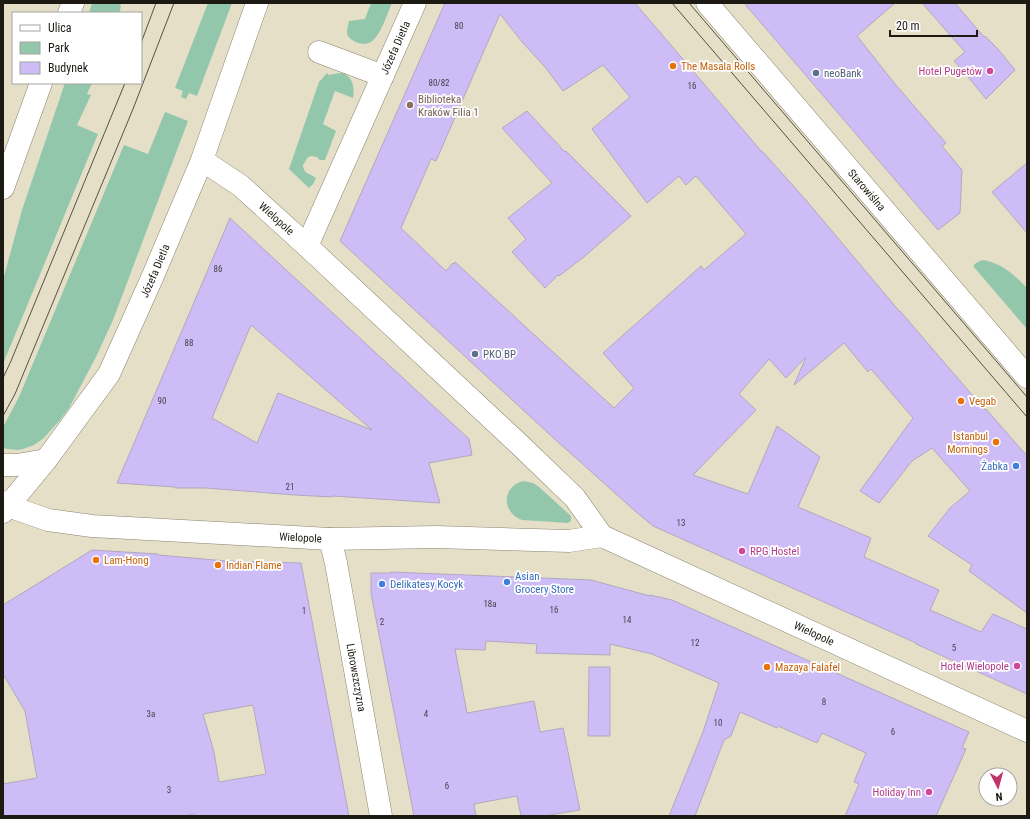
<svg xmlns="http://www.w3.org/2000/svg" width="1030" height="819" font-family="'Roboto Condensed',sans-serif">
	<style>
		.green { fill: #92c7ab }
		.building { fill: #cdbcf6; stroke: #afa9bf; fill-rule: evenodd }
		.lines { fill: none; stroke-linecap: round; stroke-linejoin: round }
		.minor-casing { stroke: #89836e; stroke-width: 23 }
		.minor { stroke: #fff; stroke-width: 22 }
		.tram { stroke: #555145; stroke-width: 1 }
		.food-dot { fill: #e8710a; stroke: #fff; stroke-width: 1.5 }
		.hotel-dot { fill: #d1479c; stroke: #fff; stroke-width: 1.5 }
		.service-dot { fill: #5c6f8a; stroke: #fff; stroke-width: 1.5 }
		.education-dot { fill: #8d6e63; stroke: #fff; stroke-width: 1.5 }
		.shop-dot { fill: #3f7fe0; stroke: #fff; stroke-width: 1.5 }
		.labels { text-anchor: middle; stroke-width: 3.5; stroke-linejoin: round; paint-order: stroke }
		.number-label { font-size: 9px; fill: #48424b }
		.street-label { font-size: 11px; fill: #1c1a12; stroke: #fff }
		.food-label { font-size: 11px; fill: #c56008; stroke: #fff; text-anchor: start }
		.hotel-label { font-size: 11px; fill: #b23c85; stroke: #fff; text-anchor: end }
		.service-label { font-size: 11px; fill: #4e5e75; stroke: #fff; text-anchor: start }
		.education-label { font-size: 11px; fill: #785e54; stroke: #fff; text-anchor: start }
		.shop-label { font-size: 11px; fill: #366cbe; stroke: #fff; text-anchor: start }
	</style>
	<rect width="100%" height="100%" fill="#e6dfc8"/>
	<g class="green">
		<polygon points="92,3 121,3 120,6 121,7 119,13 89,13"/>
		<polygon points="208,3 232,3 197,96 189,93 186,99 181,97 183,91 175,88"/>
		<path d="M371,3h21c-5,11 -11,32 -21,39 -7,4 -18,1 -23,-6 -2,-4 0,-10 1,-15l16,-2z"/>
		<path d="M327,73l2,2c4,-1 9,-2 13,-2 11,3 13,16 11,25l-18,-7 -12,33 13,7 -11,29h-5l-3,-3 -5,-1 -4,1 -5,8c1,10 7,8 13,13l-3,6 -4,4 -20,-19 30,-87z"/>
		<polygon points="65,83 92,83 87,94 91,95 77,125 98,134 3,364 3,280 22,210"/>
		<polygon points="165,112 188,121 113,320 96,357 69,408 60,420 50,431 44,438 34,445 23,449 18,450 8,449 3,448 3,427 19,397 124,145 148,154"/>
		<path d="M982,260c18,2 33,15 45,28v41l-54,-63 3,-3z"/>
		<path d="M523,481l10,2 6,4 32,29v5l-3,2 -46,-3c-21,-8 -20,-33 1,-39z"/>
	</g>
	<g class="building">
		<path d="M445,3h190l127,149h1l42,47 95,113v-1l85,99 1,-1 41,47v157l-58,-42 3,-6 -44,-29 22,-28 20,-17 -38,-43 -20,13 -33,42 -19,-12 53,-73 -42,-49 -3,3 -24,-29 -50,42 12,-28 -20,21 -17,-19 -30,35 17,16 -63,65 55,19 29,-68 43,31 -22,50 73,31 -7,19 75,33 -9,20 51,22 12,-18 34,15v65l-111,-50v-1l-263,-117 -18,-15 -87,-78 -208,-192zM500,14l23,29 22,24 18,24 40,-26 27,32 -38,32 55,74 32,-27 7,9 10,-9 50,58 -42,36 -3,-4 -98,87 31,35 -20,20 -159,-146 -1,2 -1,-1 -7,8 -45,-43 30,-69 5,2z"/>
		<polygon points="744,3 895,3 857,36 895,84 946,143 942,146 962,170 960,213 938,230"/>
		<polygon points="922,3 955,3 984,37 985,36 998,49 1015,70 986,99 964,72 954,61 965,52"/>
		<polygon points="527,111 565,152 566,151 631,216 585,256 559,276 558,275 545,288 512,252 526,239 508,218 552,183 502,128"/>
		<polygon points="1027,163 1027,233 992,192"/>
		<path d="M230,218l239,221 3,16 -43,8 11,40 -108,-7v1l-37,-2 -90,-7h-30v-1l-58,-4zM251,325l121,105 -94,-37 -21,50 -45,-25z"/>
		<path d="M92,550l66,4v1l68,6 75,2 48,253h-152l-3,-2 -11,2h-180v-32l34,-6 -12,-67 -22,-37v-69zM253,705l13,69 -47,8 -5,-30 -11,-38z"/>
		<polygon points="391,572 591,580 650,596 650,595 672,600 969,732 962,748 966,749 936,816 845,816 859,784 854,782 866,753 822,733 817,743 778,726 777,728 740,712 731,736 724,740 695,816 669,816 703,732 719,683 652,654 610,644 610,655 536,653 537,644 486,641 485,650 455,649 467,713 534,701 540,732 563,728 580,810 543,816 521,816 517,796 474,804 476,816 414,816 371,593 371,573 391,573"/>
		<polygon points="589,667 610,667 610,736 588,736"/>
	</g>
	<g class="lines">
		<defs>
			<g id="minor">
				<path id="s1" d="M707,3l320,374"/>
				<polyline points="69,13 73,3"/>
				<polyline points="319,52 383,76"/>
				<path id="s2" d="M202,160l39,26 66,60 214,200 54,52 27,38 425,195"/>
				<polyline points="3,188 41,83"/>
				<path id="s3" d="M307,246l108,-243"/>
				<polyline points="3,465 17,465 46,460"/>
				<path id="s4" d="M3,502l5,4 40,14 44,6 238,13 106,-2 133,4 33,-5"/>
				<path id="s5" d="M3,512l43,-52 63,-86 43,-96 50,-118 55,-157"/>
				<path id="s6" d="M330,539l6,24 45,253"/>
			</g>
		</defs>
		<use href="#minor" class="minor-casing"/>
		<use href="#minor" class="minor"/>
		<g class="tram">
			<polyline points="672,3 1027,417"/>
			<polyline points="689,3 1027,397"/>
			<polyline points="141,43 156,3"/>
			<polyline points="3,378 11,361 125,83"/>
			<polyline points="3,416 15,394 34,348 133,109 174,3"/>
		</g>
	</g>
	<g class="food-dot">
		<circle cx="673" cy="66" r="4"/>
		<circle cx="961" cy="401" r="4"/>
		<circle cx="996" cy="442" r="4"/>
		<circle cx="96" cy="560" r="4"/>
		<circle cx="218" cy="565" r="4"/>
		<circle cx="767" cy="667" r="4"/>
	</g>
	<g class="hotel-dot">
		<circle cx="990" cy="71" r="4"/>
		<circle cx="742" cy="551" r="4"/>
		<circle cx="1017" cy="666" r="4"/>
		<circle cx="929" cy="792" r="4"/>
	</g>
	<g class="service-dot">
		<circle cx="816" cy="73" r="4"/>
		<circle cx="475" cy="354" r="4"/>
	</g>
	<circle class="education-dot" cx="410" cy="105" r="4"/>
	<g class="shop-dot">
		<circle cx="1016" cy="466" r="4"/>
		<circle cx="507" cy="582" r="4"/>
		<circle cx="382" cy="584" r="4"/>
	</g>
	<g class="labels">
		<g class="number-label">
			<text x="459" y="29">80</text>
			<text x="439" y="86">80/82</text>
			<text x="692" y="89">16</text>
			<text x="218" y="272">86</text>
			<text x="189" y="346">88</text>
			<text x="162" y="404">90</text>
			<text x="290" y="490">21</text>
			<text x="681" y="526">13</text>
			<text x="490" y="607">18a</text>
			<text x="554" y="613">16</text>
			<text x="304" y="614">1</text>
			<text x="627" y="623">14</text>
			<text x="382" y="625">2</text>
			<text x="695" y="646">12</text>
			<text x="954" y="651">5</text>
			<text x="824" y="705">8</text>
			<text x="151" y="717">3a</text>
			<text x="426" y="717">4</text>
			<text x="718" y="726">10</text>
			<text x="893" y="735">6</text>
			<text x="447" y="789">6</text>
			<text x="169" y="793">3</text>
		</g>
		<g class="street-label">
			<text dy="4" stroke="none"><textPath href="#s3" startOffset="217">Józefa Dietla</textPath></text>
			<text dy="4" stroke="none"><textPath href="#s1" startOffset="246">Starowiślna</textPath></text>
			<text dy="4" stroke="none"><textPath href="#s2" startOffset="95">Wielopole</textPath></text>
			<text dy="4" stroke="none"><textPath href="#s5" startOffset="287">Józefa Dietla</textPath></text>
			<text dy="4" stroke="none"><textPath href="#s4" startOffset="302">Wielopole</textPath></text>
			<text dy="4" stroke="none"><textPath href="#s2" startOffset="784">Wielopole</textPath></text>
			<text dy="4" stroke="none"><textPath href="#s6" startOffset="141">Librowszczyzna</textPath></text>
		</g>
		<g class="food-label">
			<text x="681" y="70">The Masala Rolls</text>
			<text x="969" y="405">Vegab</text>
			<text x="988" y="440" text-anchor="end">Istanbul<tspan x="988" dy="13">Mornings</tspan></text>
			<text x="104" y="564">Lam-Hong</text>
			<text x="226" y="569">Indian Flame</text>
			<text x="775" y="671">Mazaya Falafel</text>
		</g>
		<g class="hotel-label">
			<text x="982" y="75">Hotel Pugetów</text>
			<text x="750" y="555" text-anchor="start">RPG Hostel</text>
			<text x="1009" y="670">Hotel Wielopole</text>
			<text x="921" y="796">Holiday Inn</text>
		</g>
		<g class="service-label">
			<text x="824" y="77">neoBank</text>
			<text x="483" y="358">PKO BP</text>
		</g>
		<g class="education-label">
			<text x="418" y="103">Biblioteka<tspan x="418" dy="13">Kraków Filia 1</tspan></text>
		</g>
		<g class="shop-label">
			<text x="1008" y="470" text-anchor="end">Żabka</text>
			<text x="515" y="580">Asian<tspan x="515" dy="13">Grocery Store</tspan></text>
			<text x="390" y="588">Delikatesy Kocyk</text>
		</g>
	</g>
	<rect width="1030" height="819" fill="none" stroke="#1c1a12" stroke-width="8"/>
	<rect x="12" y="12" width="130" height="72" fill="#ffffff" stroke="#a4a3a0"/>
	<rect x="20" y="25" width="20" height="6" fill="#ffffff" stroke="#a4a3a0"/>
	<text x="48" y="32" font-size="12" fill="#1c1a12">Ulica</text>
	<rect x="20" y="42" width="20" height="12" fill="#92c7ab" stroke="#a4a3a0"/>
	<text x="48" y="52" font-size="12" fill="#1c1a12">Park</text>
	<rect x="20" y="62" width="20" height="12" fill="#cdbcf6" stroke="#a4a3a0"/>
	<text x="48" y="72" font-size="12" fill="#1c1a12">Budynek</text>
	<g transform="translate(998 787) rotate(174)"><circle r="19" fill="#ffffff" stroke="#a4a3a0"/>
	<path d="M0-3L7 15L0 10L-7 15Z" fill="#c13467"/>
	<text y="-6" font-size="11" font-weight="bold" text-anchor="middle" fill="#1c1a12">N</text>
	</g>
	<path d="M890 30v6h87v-6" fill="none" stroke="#1c1a12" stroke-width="2"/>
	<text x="896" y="30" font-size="12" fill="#1c1a12" stroke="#ffffff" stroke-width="3" paint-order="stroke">20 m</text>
</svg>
